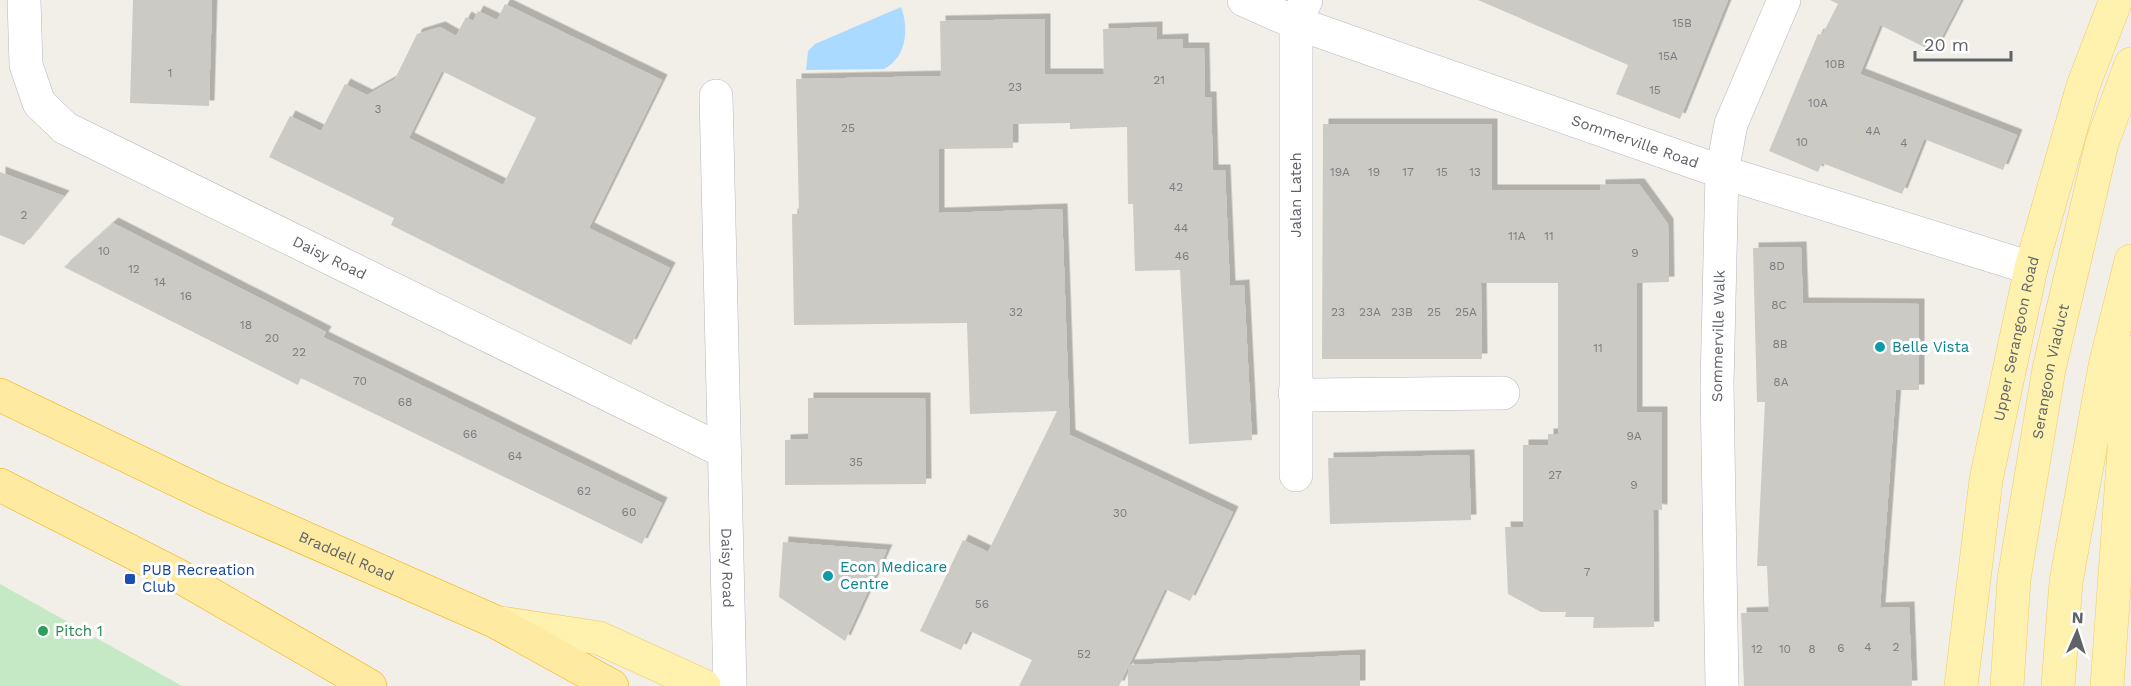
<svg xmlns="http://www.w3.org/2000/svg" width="2131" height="686" font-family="'Work Sans',sans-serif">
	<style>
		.green { fill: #c5e8c5 }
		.water { fill: #aadaff }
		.building { fill: #cccac5; fill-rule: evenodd; filter: url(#shadow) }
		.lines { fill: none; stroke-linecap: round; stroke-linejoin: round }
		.minor-casing { stroke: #b5b8bc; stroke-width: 34 }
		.primary-casing { stroke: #f2c960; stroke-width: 34 }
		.trunk-casing { stroke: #f9ab00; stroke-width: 34 }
		.minor { stroke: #fff; stroke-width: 33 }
		.primary { stroke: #fff2af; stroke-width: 33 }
		.trunk { stroke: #feeaa1; stroke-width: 33 }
		.culture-dot { fill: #0f9aa8; stroke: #fff; stroke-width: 2 }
		.transit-dot { fill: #1a4fb4; stroke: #fff; stroke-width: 2 }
		.leisure-dot { fill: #2e9e5b; stroke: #fff; stroke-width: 2 }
		.labels { text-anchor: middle; stroke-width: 6; stroke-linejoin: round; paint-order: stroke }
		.number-label { font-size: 12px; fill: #7a7d7f }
		.street-label { font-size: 15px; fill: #5f6368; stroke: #fff }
		.culture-label { font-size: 15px; fill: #0d838f; stroke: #fff; text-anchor: start }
		.transit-label { font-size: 15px; fill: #164399; stroke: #fff; text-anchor: start }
		.leisure-label { font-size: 15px; fill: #27864d; stroke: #fff; text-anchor: start }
	</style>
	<defs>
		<filter id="shadow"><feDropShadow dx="5.5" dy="-5.5" stdDeviation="0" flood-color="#0004"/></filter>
	</defs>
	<rect width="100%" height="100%" fill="#f1efe8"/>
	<polygon class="green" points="0,584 182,686 0,686"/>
	<path class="water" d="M901,7c8,21 6,50 -17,62l-78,1 2,-19 7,-7z"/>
	<g class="building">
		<polygon points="133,0 212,0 209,106 130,103"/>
		<polygon points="1478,0 1728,0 1680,119 1616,94 1628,65"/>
		<polygon points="1830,0 1961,0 1934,52 1880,25 1860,74 2017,135 2003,170 1924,139 1902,194 1822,163 1818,172 1769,151 1818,34 1822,35 1838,4"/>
		<path d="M505,4l157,76 -73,148 81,40 -39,77 -240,-120 3,-7 -125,-61 21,-41 31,15 24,-47 22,11 28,-16 22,-45 23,-7 16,9 10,-19 7,4 5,-10 19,9zM442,71l94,47 -33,67 -94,-47z"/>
		<polygon points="1045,19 1045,74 1104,74 1103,29 1157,27 1157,40 1183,39 1183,48 1204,48 1205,97 1211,97 1213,170 1225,170 1230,286 1244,285 1252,440 1189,444 1180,270 1135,271 1133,204 1128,204 1127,127 1070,129 1070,123 1013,124 1013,148 939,149 939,213 1062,209 1070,435 1233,512 1190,601 1165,589 1129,665 1360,655 1360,686 1128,686 1128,667 1119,686 1019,686 1032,660 970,631 961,650 920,631 963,540 988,552 1057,411 970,414 967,323 794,325 792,214 799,214 796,79 941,76 940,21"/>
		<polygon points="1323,124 1492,124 1492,190 1600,190 1600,185 1639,184 1668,224 1669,282 1637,283 1637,412 1662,412 1662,510 1653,509 1654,627 1593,628 1594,617 1565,617 1566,612 1541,612 1508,594 1505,527 1523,527 1523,445 1548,445 1548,434 1558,434 1558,283 1481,283 1482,359 1322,359"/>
		<polygon points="0,172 64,196 24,245 0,235"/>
		<polygon points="113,223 326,332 323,337 662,503 642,544 301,378 298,385 64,267"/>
		<polygon points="1801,247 1803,303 1919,304 1919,390 1896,390 1880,608 1909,607 1912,686 1744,686 1741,613 1769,612 1767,566 1757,566 1765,402 1757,402 1753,248"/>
		<polygon points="808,398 925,398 926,484 785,485 785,440 808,439"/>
		<polygon points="1469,455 1471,520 1330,524 1328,458"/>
		<polygon points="783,542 887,550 845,641 779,597"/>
	</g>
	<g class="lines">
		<defs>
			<g id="minor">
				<path id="s1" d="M24,0l2,65 13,38 26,25 658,323"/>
				<path id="s2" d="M1244,0l52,23 426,149 309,96"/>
				<path id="s3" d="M716,96l14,590"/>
				<polyline points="1295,393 1313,395 1503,393"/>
				<polyline points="1296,475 1296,23 1306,0"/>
				<path id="s4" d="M1722,686l-5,-301 5,-213 9,-48 53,-124"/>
			</g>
			<g id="primary">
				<polyline points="501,623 599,638 704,686"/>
				<path id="s5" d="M1961,686l25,-206 45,-212 52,-182 33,-86"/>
				<path id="s6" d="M2007,686l7,-107 35,-210 53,-226 29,-79"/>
				<polyline points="2058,686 2066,582 2105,366 2131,261"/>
				<polyline points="2107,686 2131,352"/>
			</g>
			<g id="trunk">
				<path id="s7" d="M0,395l214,103 282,124 116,64"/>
				<polyline points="0,485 179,576 370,686"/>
			</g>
		</defs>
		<use href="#minor" class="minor-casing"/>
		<use href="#primary" class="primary-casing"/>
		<use href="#trunk" class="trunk-casing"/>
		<use href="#minor" class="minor"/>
		<use href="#primary" class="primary"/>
		<use href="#trunk" class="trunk"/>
	</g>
	<g class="culture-dot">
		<circle cx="1880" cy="347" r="6"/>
		<circle cx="828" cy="576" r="6"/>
	</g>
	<rect class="transit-dot" x="124" y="573" width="12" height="12" rx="3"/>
	<circle class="leisure-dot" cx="43" cy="631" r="6"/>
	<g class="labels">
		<g class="number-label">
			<text x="1682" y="27">15B</text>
			<text x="1668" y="60">15A</text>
			<text x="1835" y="68">10B</text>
			<text x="170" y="77">1</text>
			<text x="1159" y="84">21</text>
			<text x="1015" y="91">23</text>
			<text x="1655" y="94">15</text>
			<text x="1818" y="107">10A</text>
			<text x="378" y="113">3</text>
			<text x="848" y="132">25</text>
			<text x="1873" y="135">4A</text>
			<text x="1802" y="146">10</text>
			<text x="1904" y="147">4</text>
			<text x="1340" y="176">19A</text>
			<text x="1374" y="176">19</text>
			<text x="1408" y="176">17</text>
			<text x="1442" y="176">15</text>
			<text x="1475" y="176">13</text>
			<text x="1176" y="191">42</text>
			<text x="24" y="219">2</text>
			<text x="1181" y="232">44</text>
			<text x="1517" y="240">11A</text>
			<text x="1549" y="240">11</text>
			<text x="104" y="255">10</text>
			<text x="1635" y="257">9</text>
			<text x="1182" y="260">46</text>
			<text x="1777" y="270">8D</text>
			<text x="134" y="273">12</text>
			<text x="160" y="286">14</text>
			<text x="186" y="300">16</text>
			<text x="1779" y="309">8C</text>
			<text x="1016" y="316">32</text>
			<text x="1338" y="316">23</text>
			<text x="1370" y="316">23A</text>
			<text x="1402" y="316">23B</text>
			<text x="1434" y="316">25</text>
			<text x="1466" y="316">25A</text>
			<text x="246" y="329">18</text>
			<text x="272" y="342">20</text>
			<text x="1780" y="348">8B</text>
			<text x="1598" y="352">11</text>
			<text x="299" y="356">22</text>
			<text x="360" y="385">70</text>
			<text x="1781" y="386">8A</text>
			<text x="405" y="406">68</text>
			<text x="470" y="438">66</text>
			<text x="1634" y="440">9A</text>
			<text x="515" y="460">64</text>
			<text x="856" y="466">35</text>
			<text x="1555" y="479">27</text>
			<text x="1634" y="489">9</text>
			<text x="584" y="495">62</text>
			<text x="629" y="516">60</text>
			<text x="1120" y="517">30</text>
			<text x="1587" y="576">7</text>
			<text x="982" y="608">56</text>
			<text x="1868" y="651">4</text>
			<text x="1896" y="651">2</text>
			<text x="1841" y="652">6</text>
			<text x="1757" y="653">12</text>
			<text x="1785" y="653">10</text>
			<text x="1812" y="653">8</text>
			<text x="1084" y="658">52</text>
		</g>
		<g class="street-label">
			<text dy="5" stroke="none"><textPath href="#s2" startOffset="416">Sommerville Road</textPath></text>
			<text transform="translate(1296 195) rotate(-90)" y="5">Jalan Lateh</text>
			<text dy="5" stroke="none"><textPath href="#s1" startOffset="436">Daisy Road</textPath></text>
			<text dy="5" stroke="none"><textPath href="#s4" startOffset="350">Sommerville Walk</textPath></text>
			<text dy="5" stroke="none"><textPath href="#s5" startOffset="352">Upper Serangoon Road</textPath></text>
			<text dy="5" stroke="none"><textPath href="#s6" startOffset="318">Serangoon Viaduct</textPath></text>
			<text dy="5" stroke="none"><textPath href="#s7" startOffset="382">Braddell Road</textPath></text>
			<text dy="5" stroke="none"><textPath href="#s3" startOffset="472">Daisy Road</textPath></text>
		</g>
		<g class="culture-label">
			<text x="1892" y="352">Belle Vista</text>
			<text x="840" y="572">Econ Medicare<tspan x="840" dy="17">Centre</tspan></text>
		</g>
		<g class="transit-label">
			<text x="142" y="575">PUB Recreation<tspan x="142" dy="17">Club</tspan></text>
		</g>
		<g class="leisure-label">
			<text x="55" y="636">Pitch 1</text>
		</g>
	</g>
	<g transform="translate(2077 632) rotate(3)" stroke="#ffffff" stroke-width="4.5" paint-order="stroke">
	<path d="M0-4.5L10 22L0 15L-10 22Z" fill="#5f6368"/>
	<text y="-9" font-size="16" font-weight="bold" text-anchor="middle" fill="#5f6368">N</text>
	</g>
	<path d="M1915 51v9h96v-9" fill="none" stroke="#5f6368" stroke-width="3"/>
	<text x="1924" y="51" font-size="18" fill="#5f6368" stroke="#ffffff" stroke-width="4.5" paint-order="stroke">20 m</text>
</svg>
